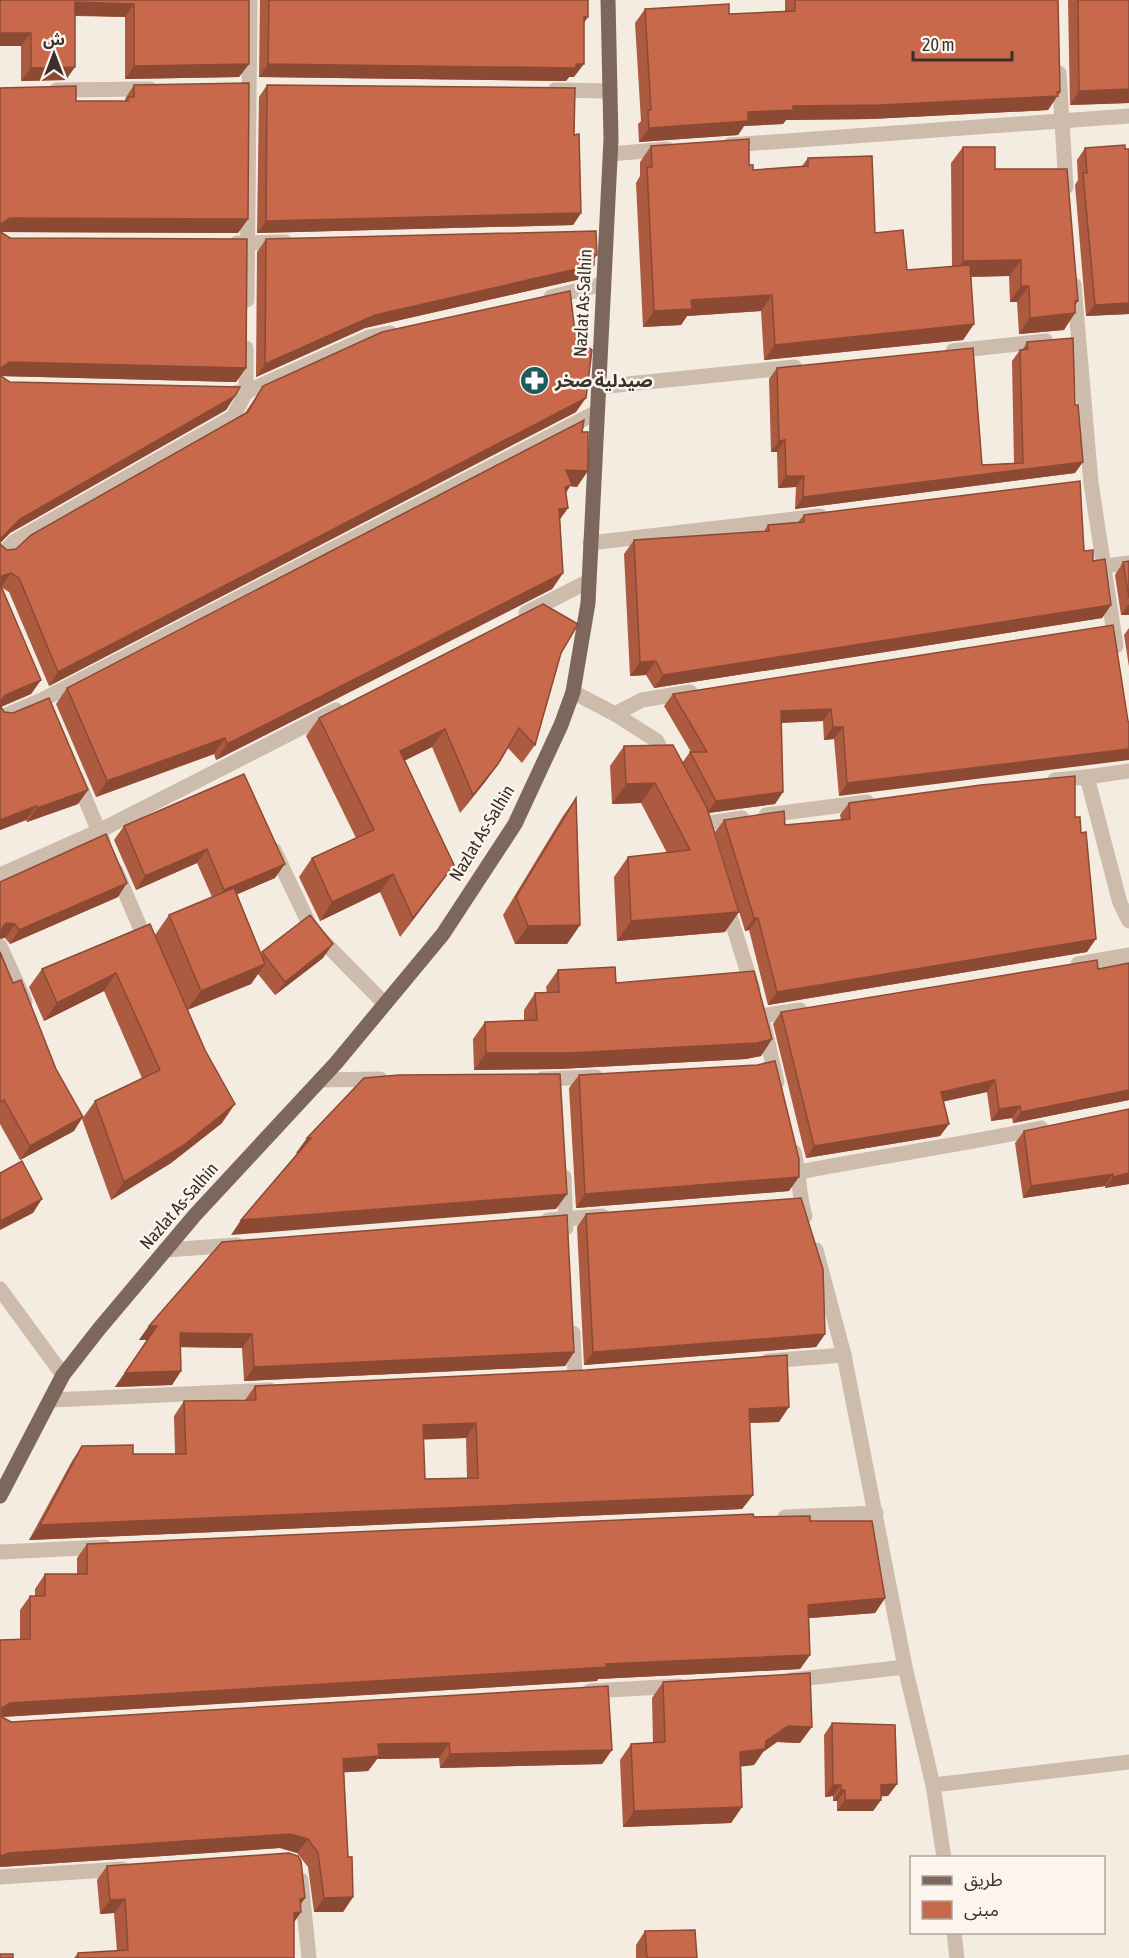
<svg xmlns="http://www.w3.org/2000/svg" width="1129" height="1958" font-family="'Asap Condensed','Noto Sans Arabic',sans-serif">
	<style>
		.lines { fill: none; stroke-linecap: round; stroke-linejoin: round }
		.lane { stroke: #cdbbac; stroke-width: 15 }
		.street { stroke: #cdbbac; stroke-width: 15 }
		.primary { stroke: #7d675c; stroke-width: 15 }
		.wall { fill: #ac5a40; fill-rule: evenodd }
		.shaded-wall { fill: #8c4a34 }
		.building { fill: #c8694b; stroke: #8c4a34; stroke-width: 1.5; fill-rule: evenodd }
		.labels { text-anchor: middle; stroke-width: 5; stroke-linejoin: round; paint-order: stroke }
		.street-label { font-size: 18px; fill: #3b302b; stroke: #fbf5ee }
		.poi-label { font-size: 18px; font-weight: bold; fill: #3b302b; stroke: #fbf5ee; text-anchor: start }
	</style>
	<rect width="100%" height="100%" fill="#f4ebe1"/>
	<g class="lines">
		<g class="lane">
			<polyline points="1104,566 1129,563"/>
			<polyline points="933,1785 1129,1762"/>
		</g>
		<g class="street">
			<polyline points="1059,73 1066,187"/>
			<polyline points="57,90 150,89"/>
			<polyline points="555,90 610,91"/>
			<polyline points="730,145 1129,116"/>
			<polyline points="610,154 667,149"/>
			<polyline points="237,243 285,242"/>
			<polyline points="1074,285 1091,483 1116,646"/>
			<polyline points="551,297 603,284"/>
			<polyline points="247,300 250,0"/>
			<polyline points="953,351 1046,341"/>
			<polyline points="598,387 795,367"/>
			<polyline points="238,392 246,392 246,348"/>
			<polyline points="590,543 820,516"/>
			<polyline points="0,555 15,541 233,417 246,392 369,337 390,333"/>
			<polyline points="526,613 589,581"/>
			<polyline points="573,692 615,714 657,741 667,763"/>
			<polyline points="615,714 642,700 690,692"/>
			<polyline points="0,718 42,700 597,412"/>
			<polyline points="76,777 103,841"/>
			<polyline points="1087,777 1129,771"/>
			<polyline points="1055,780 1087,777 1120,903 1129,921"/>
			<polyline points="766,815 867,802"/>
			<polyline points="702,824 742,818"/>
			<polyline points="274,850 312,930 385,1004"/>
			<polyline points="116,871 148,946"/>
			<polyline points="0,875 99,831 336,710"/>
			<polyline points="726,903 753,989"/>
			<polyline points="0,946 25,1001"/>
			<polyline points="1078,964 1129,955"/>
			<polyline points="761,1016 800,1010"/>
			<polyline points="764,1026 777,1082"/>
			<polyline points="542,1079 596,1077"/>
			<polyline points="320,1080 380,1079"/>
			<path d="M794,1152c6,21 4,43 11,64"/>
			<path d="M799,1172c81,-16 162,-27 242,-44"/>
			<polyline points="564,1177 566,1228"/>
			<polyline points="548,1220 602,1216"/>
			<polyline points="165,1250 237,1245"/>
			<polyline points="816,1250 844,1355 905,1667 933,1785 944,1858"/>
			<polyline points="0,1289 63,1375"/>
			<polyline points="573,1333 575,1375"/>
			<polyline points="768,1361 844,1355"/>
			<polyline points="52,1400 270,1390"/>
			<polyline points="785,1517 876,1513"/>
			<polyline points="0,1552 105,1547"/>
			<polyline points="791,1680 905,1667"/>
			<polyline points="590,1691 680,1686"/>
			<polyline points="0,1877 123,1869"/>
			<polyline points="301,1880 309,1958"/>
			<polyline points="954,1932 957,1958"/>
		</g>
		<polyline class="primary" points="0,1496 63,1375 99,1329 195,1215 336,1063 443,934 515,824 561,725 573,692 588,603 611,139 608,0"/>
	</g>
	<g class="wall">
		<polygon points="0,0 249,0 249,64 239,77 125,79 125,17 75,16 66,80 21,81 21,46 0,46"/>
		<polygon points="260,0 588,0 574,77 569,77 566,81 259,77"/>
		<polygon points="785,0 1058,0 1060,92 1048,110 871,119 786,120 783,124 744,126 738,135 639,142 638,124 641,121 635,23 645,9 729,14 785,11"/>
		<polygon points="1068,0 1129,0 1129,103 1070,105"/>
		<polygon points="134,85 248,219 238,233 2,232 2,233 246,368 236,382 1,376 10,382 235,396 226,410 10,533 1,542 0,544 7,550 16,549 245,413 263,386 576,412 49,686 9,592 1,587 41,680 31,694 1,707 78,804 27,822 26,820 0,830 0,88 76,101 125,101 125,99"/>
		<polygon points="267,85 574,135 581,213 573,225 257,233 259,97"/>
		<polygon points="651,146 749,165 753,170 802,166 808,158 907,270 952,267 951,163 963,147 995,169 1075,306 1064,330 1019,334 1017,302 1010,302 1009,276 971,277 974,324 963,340 764,360 761,311 687,316 681,325 643,327 636,183 640,176 640,162"/>
		<polygon points="1085,148 1129,149 1129,314 1086,316 1075,185 1078,180 1077,160"/>
		<polygon points="266,239 594,259 585,278 365,328 256,377 257,252"/>
		<polygon points="1027,342 1075,473 795,509 796,487 778,488 777,452 771,452 769,379 777,368 982,465 1014,463 1012,361 1020,350 1023,349"/>
		<polygon points="584,420 577,487 570,486 566,493 568,508 560,519 563,573 552,589 216,760 214,754 96,797 56,704 67,688"/>
		<polygon points="804,515 1084,551 1093,561 1111,605 1102,618 654,688 646,675 630,676 624,554 634,540 764,531 768,525 798,522"/>
		<polygon points="1129,561 1129,615 1121,615 1115,575 1123,562"/>
		<polygon points="1113,625 839,796 834,739 824,740 823,721 781,723 783,792 775,804 709,813 725,932 617,941 614,877 628,857 667,853 641,803 612,804 610,766 624,746 682,763 690,752 691,752 664,706 673,694"/>
		<polygon points="1129,628 1129,667 1124,635"/>
		<polygon points="561,653 535,745 522,763 508,748 498,764 485,782 460,813 432,747 404,761 454,865 400,937 380,892 320,921 299,877 312,858 356,838 306,736 319,718"/>
		<polygon points="244,774 275,878 237,894 261,954 262,952 323,958 275,995 258,974 251,984 187,1010 222,1123 171,1163 111,1200 82,1119 95,1101 142,1078 104,991 44,1021 29,987 42,969 172,976 155,935 169,915 212,897 197,863 136,890 114,840 124,826"/>
		<polygon points="576,798 580,925 567,944 515,944 503,915 563,816"/>
		<polygon points="849,803 1075,817 1087,952 768,1005 749,930 745,931 715,832 724,820 785,825 841,820 840,815"/>
		<polygon points="0,882 118,897 10,944 5,938 2,938"/>
		<polygon points="0,952 74,1131 20,1160 0,1124"/>
		<polygon points="1129,963 1129,1100 1013,1123 1012,1118 991,1121 987,1092 943,1101 949,1124 940,1136 806,1158 773,1024 781,1012 1098,969"/>
		<polygon points="558,970 616,983 772,1039 761,1056 746,1059 559,1069 474,1070 473,1039 485,1022 524,1020 524,1010 535,993 547,993 546,987"/>
		<polygon points="579,1075 789,1191 576,1208 569,1088"/>
		<polygon points="1129,1109 1129,1184 1105,1188 1105,1186 1023,1198 1015,1143 1024,1131"/>
		<polygon points="586,1214 825,1334 816,1347 584,1365 577,1227"/>
		<polygon points="149,1326 574,1352 565,1366 244,1381 242,1348 181,1347 181,1371 172,1385 115,1387 147,1340 139,1340"/>
		<path d="M255,1386l524,36 -29,1 3,72 -11,14 -713,31 43,-79 10,-15 51,8h42l-1,-38 10,-15 61,-1zM466,1438l1,40 -42,1 -2,-40z"/>
		<polygon points="754,1517 810,1521 885,1598 875,1613 809,1618 810,1655 800,1669 598,1679 597,1681 2,1717 11,1722 612,1750 602,1764 440,1768 439,1758 377,1759 368,1771 344,1772 348,1857 353,1897 343,1912 314,1912 308,1867 297,1853 280,1848 0,1867 0,1640 20,1639 20,1610 30,1596 35,1596 35,1589 45,1574 77,1574 77,1558 87,1544"/>
		<polygon points="663,1682 800,1743 777,1742 763,1752 754,1765 741,1766 742,1807 731,1823 623,1827 620,1760 631,1744 653,1743 652,1698"/>
		<polygon points="832,1723 897,1784 888,1796 881,1796 881,1800 873,1811 837,1811 837,1801 833,1801 833,1796 825,1797 824,1735"/>
		<polygon points="107,1866 305,1898 300,1905 301,1912 294,1921 294,1958 74,1958 78,1953 117,1951 114,1913 100,1914 97,1880"/>
		<polygon points="645,1931 697,1958 636,1958 636,1945"/>
	</g>
	<g class="shaded-wall">
		<polygon points="75,2 134,4 125,17 66,15"/>
		<polygon points="584,17 588,17 579,30"/>
		<polygon points="0,33 31,33 21,46 0,46"/>
		<polygon points="249,64 239,77 125,79 134,66"/>
		<polygon points="268,64 584,64 574,77 569,77 566,81 259,77"/>
		<polygon points="75,67 66,80 21,81 31,68"/>
		<polygon points="1129,89 1129,103 1070,105 1079,91"/>
		<polygon points="1060,92 1048,110 871,119 786,120 783,124 744,126 738,135 639,142 649,128 748,112 793,106"/>
		<polygon points="581,213 573,225 257,233 266,221"/>
		<polygon points="10,218 248,219 238,233 0,232 1,224"/>
		<polygon points="597,255 588,266 594,265 585,278 365,328 256,377 265,364 375,315"/>
		<polygon points="1021,260 1009,276 952,277 963,261"/>
		<polygon points="1021,286 1029,286 1017,302 1010,302"/>
		<polygon points="772,295 761,311 687,316 681,325 643,327 654,311 691,300"/>
		<polygon points="1075,301 1078,301 1069,314 1075,313 1064,330 1019,334 1030,318"/>
		<polygon points="1129,303 1129,314 1086,316 1095,305"/>
		<polygon points="974,324 963,340 764,360 775,345"/>
		<polygon points="10,362 246,368 236,382 0,376 2,367"/>
		<polygon points="235,396 226,410 10,533 0,543 0,539 20,519"/>
		<polygon points="586,398 576,412 49,686 58,672"/>
		<polygon points="785,440 777,452 771,452 779,441"/>
		<polygon points="1083,462 1075,473 795,509 803,497"/>
		<polygon points="566,470 588,471 577,487 570,486 561,500"/>
		<polygon points="786,476 804,476 796,487 778,488"/>
		<polygon points="568,508 557,523 559,509"/>
		<polygon points="11,573 2,586 0,587 2,576"/>
		<polygon points="563,573 552,589 216,760 227,744"/>
		<polygon points="1129,604 1129,615 1121,615"/>
		<polygon points="1111,605 1102,618 654,688 663,675"/>
		<polygon points="656,661 646,675 630,676 640,662"/>
		<polygon points="41,680 31,694 0,707 0,701 5,695"/>
		<polygon points="831,709 823,721 772,723 781,711"/>
		<polygon points="833,727 843,727 834,739 824,740"/>
		<polygon points="445,729 432,747 387,769 400,751"/>
		<polygon points="225,738 214,754 96,797 107,781"/>
		<polygon points="1129,749 1129,760 839,796 847,783"/>
		<polygon points="498,764 485,782 460,813 473,795"/>
		<polygon points="655,783 641,803 612,804 626,784"/>
		<polygon points="88,790 78,804 27,822 37,808"/>
		<polygon points="783,792 775,804 707,813 716,801"/>
		<polygon points="36,806 26,820 0,830 0,820"/>
		<polygon points="207,849 197,863 136,890 145,876"/>
		<polygon points="285,864 275,878 215,904 224,890"/>
		<polygon points="454,865 441,883 400,937 413,918"/>
		<polygon points="393,874 380,892 320,921 332,902"/>
		<polygon points="127,883 118,897 10,944 19,930"/>
		<polygon points="739,912 725,932 617,941 631,921"/>
		<polygon points="754,918 758,918 749,930 745,931"/>
		<polygon points="6,923 15,924 5,938 0,937 0,931"/>
		<polygon points="580,925 567,944 515,944 528,926"/>
		<polygon points="1096,939 1087,952 768,1005 777,992"/>
		<polygon points="333,944 323,958 275,995 285,982"/>
		<polygon points="265,964 251,984 187,1010 201,991"/>
		<polygon points="116,973 104,991 44,1021 57,1003"/>
		<polygon points="772,1039 761,1056 746,1059 559,1069 474,1070 486,1053"/>
		<polygon points="995,1080 987,1092 933,1104 941,1092"/>
		<polygon points="1129,1090 1129,1100 1013,1123 1021,1112"/>
		<polygon points="235,1104 222,1123 171,1163 111,1200 124,1182"/>
		<polygon points="1020,1106 1012,1118 991,1121 999,1109"/>
		<polygon points="83,1117 74,1131 20,1160 30,1146"/>
		<polygon points="949,1124 940,1136 806,1158 814,1146"/>
		<polygon points="307,1138 311,1138 301,1153 296,1153"/>
		<polygon points="1129,1173 1129,1184 1105,1188 1113,1177"/>
		<polygon points="1113,1174 1105,1186 1023,1198 1031,1186"/>
		<polygon points="799,1177 789,1191 576,1208 585,1194"/>
		<polygon points="567,1194 556,1209 231,1235 241,1220"/>
		<polygon points="42,1199 33,1213 0,1230 0,1221"/>
		<polygon points="149,1326 157,1326 147,1340 139,1340"/>
		<polygon points="180,1333 252,1334 242,1348 170,1347"/>
		<polygon points="825,1334 816,1347 584,1365 593,1352"/>
		<polygon points="574,1352 565,1366 244,1381 254,1367"/>
		<polygon points="181,1371 172,1385 115,1387 125,1373"/>
		<polygon points="789,1407 779,1422 739,1423 749,1409"/>
		<polygon points="476,1423 466,1438 413,1440 423,1425"/>
		<polygon points="753,1495 742,1509 29,1540 40,1525"/>
		<polygon points="885,1598 875,1613 798,1619 808,1605"/>
		<polygon points="810,1655 800,1669 598,1679 597,1681 0,1717 2,1708 10,1703 606,1664"/>
		<polygon points="788,1726 812,1727 800,1743 777,1742 763,1752 754,1765 729,1768 740,1752 766,1741"/>
		<polygon points="449,1743 439,1758 377,1759 368,1771 333,1773 343,1759 378,1744"/>
		<polygon points="612,1750 602,1764 440,1768 450,1754"/>
		<polygon points="897,1784 888,1796 873,1797 881,1785"/>
		<polygon points="833,1785 841,1785 833,1796 825,1797"/>
		<polygon points="841,1790 845,1790 837,1801 833,1801"/>
		<polygon points="845,1800 881,1800 873,1811 837,1811"/>
		<polygon points="742,1807 731,1823 623,1827 634,1811"/>
		<polygon points="290,1834 308,1839 297,1853 280,1848 0,1867 0,1856 9,1853"/>
		<polygon points="353,1897 343,1912 314,1912 324,1898"/>
		<polygon points="305,1898 294,1913 301,1912 291,1927 284,1927 300,1899"/>
		<polygon points="125,1899 114,1913 100,1914 110,1900"/>
	</g>
	<g class="building">
		<polygon points="0,0 249,0 249,64 134,66 134,4 75,2 75,67 31,68 31,33 0,33"/>
		<polygon points="269,0 588,0 588,17 584,17 584,64 576,64 576,68 268,64"/>
		<polygon points="795,0 1058,0 1060,92 1057,92 1058,96 881,105 793,106 793,110 748,112 748,121 649,128 648,110 651,110 645,9 729,4 729,14 795,11"/>
		<polygon points="1078,0 1129,0 1129,89 1079,91"/>
		<polygon points="249,83 248,219 10,218 1,224 2,233 10,238 247,239 246,368 10,362 2,367 1,376 10,382 240,387 235,396 20,519 1,538 0,544 7,550 16,549 31,535 248,412 263,386 382,332 570,291 576,340 592,350 586,398 58,672 19,578 11,573 2,576 1,586 41,680 5,695 2,699 1,707 4,712 13,713 49,698 88,790 37,808 36,806 0,820 0,88 76,86 76,101 128,101 128,97 134,97 134,85"/>
		<polygon points="267,85 575,88 574,135 579,134 581,213 266,221"/>
		<polygon points="749,139 749,165 753,165 753,170 808,166 808,158 872,156 875,233 903,230 907,270 970,265 974,324 775,345 772,295 691,300 692,309 654,311 647,167 652,167 651,146"/>
		<polygon points="1125,145 1125,149 1129,149 1129,303 1095,305 1083,173 1087,173 1085,148"/>
		<polygon points="963,147 995,147 995,169 1067,169 1078,301 1075,301 1075,313 1030,318 1029,286 1021,286 1021,260 963,261"/>
		<polygon points="596,231 597,255 594,255 594,265 375,315 265,364 266,239"/>
		<polygon points="1073,338 1075,405 1078,405 1083,462 803,497 804,476 786,476 785,440 779,441 777,368 973,348 982,465 1023,463 1020,350 1028,349 1027,342"/>
		<polygon points="584,420 582,432 588,432 588,471 566,470 572,485 565,487 568,508 559,509 563,573 227,744 225,738 107,781 67,688"/>
		<polygon points="1080,481 1084,551 1093,550 1093,561 1105,559 1111,605 663,675 656,661 640,662 634,540 769,531 768,525 804,522 804,515"/>
		<polygon points="1129,561 1129,598 1123,562"/>
		<polygon points="543,604 578,624 561,653 535,745 519,728 498,764 473,795 445,729 400,751 454,865 413,918 393,874 332,902 312,858 374,830 319,718"/>
		<polygon points="1113,625 1128,721 1129,722 1129,749 847,783 843,727 833,727 831,709 781,711 783,792 716,801 690,752 707,752 673,694"/>
		<polygon points="673,745 707,808 739,912 631,921 628,857 690,850 655,783 626,784 624,746"/>
		<polygon points="244,774 285,864 224,890 207,849 145,876 124,826"/>
		<polygon points="1075,776 1075,817 1080,817 1081,833 1086,832 1096,939 777,992 758,918 754,918 724,820 784,811 785,825 850,819 849,803 981,785"/>
		<polygon points="576,798 580,925 528,926 516,897"/>
		<polygon points="106,834 127,883 19,930 15,924 6,923 0,931 2,938 0,938 0,882"/>
		<polygon points="234,888 265,964 201,991 169,915"/>
		<polygon points="310,915 333,944 285,982 262,952"/>
		<polygon points="150,924 205,1050 235,1104 184,1145 124,1182 95,1101 160,1070 116,973 57,1003 42,969"/>
		<polygon points="0,952 13,983 21,980 56,1069 83,1117 30,1146 4,1100 0,1102"/>
		<polygon points="1097,960 1098,969 1129,963 1129,1090 1021,1112 1020,1106 999,1109 995,1080 941,1092 949,1124 814,1146 781,1012"/>
		<polygon points="615,967 616,983 754,971 772,1039 757,1043 570,1053 486,1053 485,1022 537,1020 535,993 559,992 558,970"/>
		<polygon points="775,1061 799,1159 799,1177 585,1194 579,1075 757,1065"/>
		<polygon points="560,1074 567,1194 241,1220 311,1138 307,1138 364,1078 399,1075"/>
		<polygon points="1129,1109 1129,1173 1113,1177 1113,1174 1031,1186 1024,1131"/>
		<polygon points="22,1161 42,1199 0,1221 0,1173"/>
		<polygon points="801,1198 823,1269 825,1334 593,1352 586,1214"/>
		<polygon points="567,1215 574,1352 254,1367 252,1334 180,1333 181,1371 125,1373 157,1326 149,1326 222,1242"/>
		<path d="M787,1355l2,52 -40,2 4,86 -713,30 42,-79 51,-1v9h53l-2,-53 72,-1 -1,-14 331,-16zM476,1423l2,55 -53,1 -2,-54z"/>
		<polygon points="753,1514 754,1517 810,1516 810,1521 872,1521 885,1598 808,1605 810,1655 606,1664 607,1667 10,1703 2,1708 2,1717 11,1722 608,1686 612,1750 450,1754 449,1743 378,1744 379,1756 343,1759 348,1857 352,1857 353,1897 324,1898 318,1853 308,1839 290,1834 9,1853 4,1855 0,1856 0,1640 30,1639 30,1596 45,1596 45,1574 87,1574 87,1544"/>
		<polygon points="810,1673 812,1727 788,1726 766,1741 765,1749 740,1752 742,1807 634,1811 631,1744 665,1742 663,1682"/>
		<polygon points="832,1723 895,1725 897,1784 881,1785 881,1800 845,1800 845,1790 841,1790 841,1785 833,1785"/>
		<polygon points="289,1853 298,1856 301,1861 305,1898 300,1899 301,1912 294,1913 294,1958 78,1958 78,1953 128,1950 125,1899 110,1900 107,1866"/>
		<polygon points="695,1930 697,1958 647,1958 645,1931"/>
		<rect x="0" y="1954" width="13" height="4"/>
	</g>
	<defs>
		<symbol id="pharmacy-disc" viewBox="-11 -11 22 22"><circle r="9.5" fill="#1f5a5e" stroke="#fbf5ee"/><path d="M-2-6h4v4h4v4h-4v4h-4v-4h-4v-4h4Z" fill="#fff"/></symbol>
	</defs>
	<g fill-rule="evenodd">
		<use href="#pharmacy-disc" x="518" y="364" width="33" height="33"/>
	</g>
	<g class="labels">
		<g class="street-label">
			<text transform="translate(583 303) rotate(-87)" y="6">Nazlat As-Salhin</text>
			<text transform="translate(482 833) rotate(-59)" y="6">Nazlat As-Salhin</text>
			<text transform="translate(179 1206) rotate(-49)" y="6">Nazlat As-Salhin</text>
		</g>
		<g class="poi-label">
			<text x="555" y="387">صيدلية صخر</text>
		</g>
	</g>
	<rect x="910" y="1856" width="195" height="78" fill="#fbf5ee" stroke="#aea6a0" stroke-width="1.5"/>
	<rect x="922" y="1876" width="30" height="9" fill="#7d675c" stroke="#aea6a0" stroke-width="1.5"/>
	<text x="964" y="1886" font-size="18" fill="#3b302b">طريق</text>
	<rect x="922" y="1901" width="30" height="18" fill="#c8694b" stroke="#aea6a0" stroke-width="1.5"/>
	<text x="964" y="1916" font-size="18" fill="#3b302b">مبنى</text>
	<g transform="translate(54 54)" stroke="#fbf5ee" stroke-width="4.5" paint-order="stroke">
	<path d="M0-4.5L10 22L0 15L-10 22Z" fill="#3b302b"/>
	<text y="-9" font-size="16" font-weight="bold" text-anchor="middle" fill="#3b302b">ش</text>
	</g>
	<path d="M913 51v9h99v-9" fill="none" stroke="#3b302b" stroke-width="3"/>
	<text x="922" y="51" font-size="18" fill="#3b302b" stroke="#fbf5ee" stroke-width="4.5" paint-order="stroke">20 m</text>
</svg>
